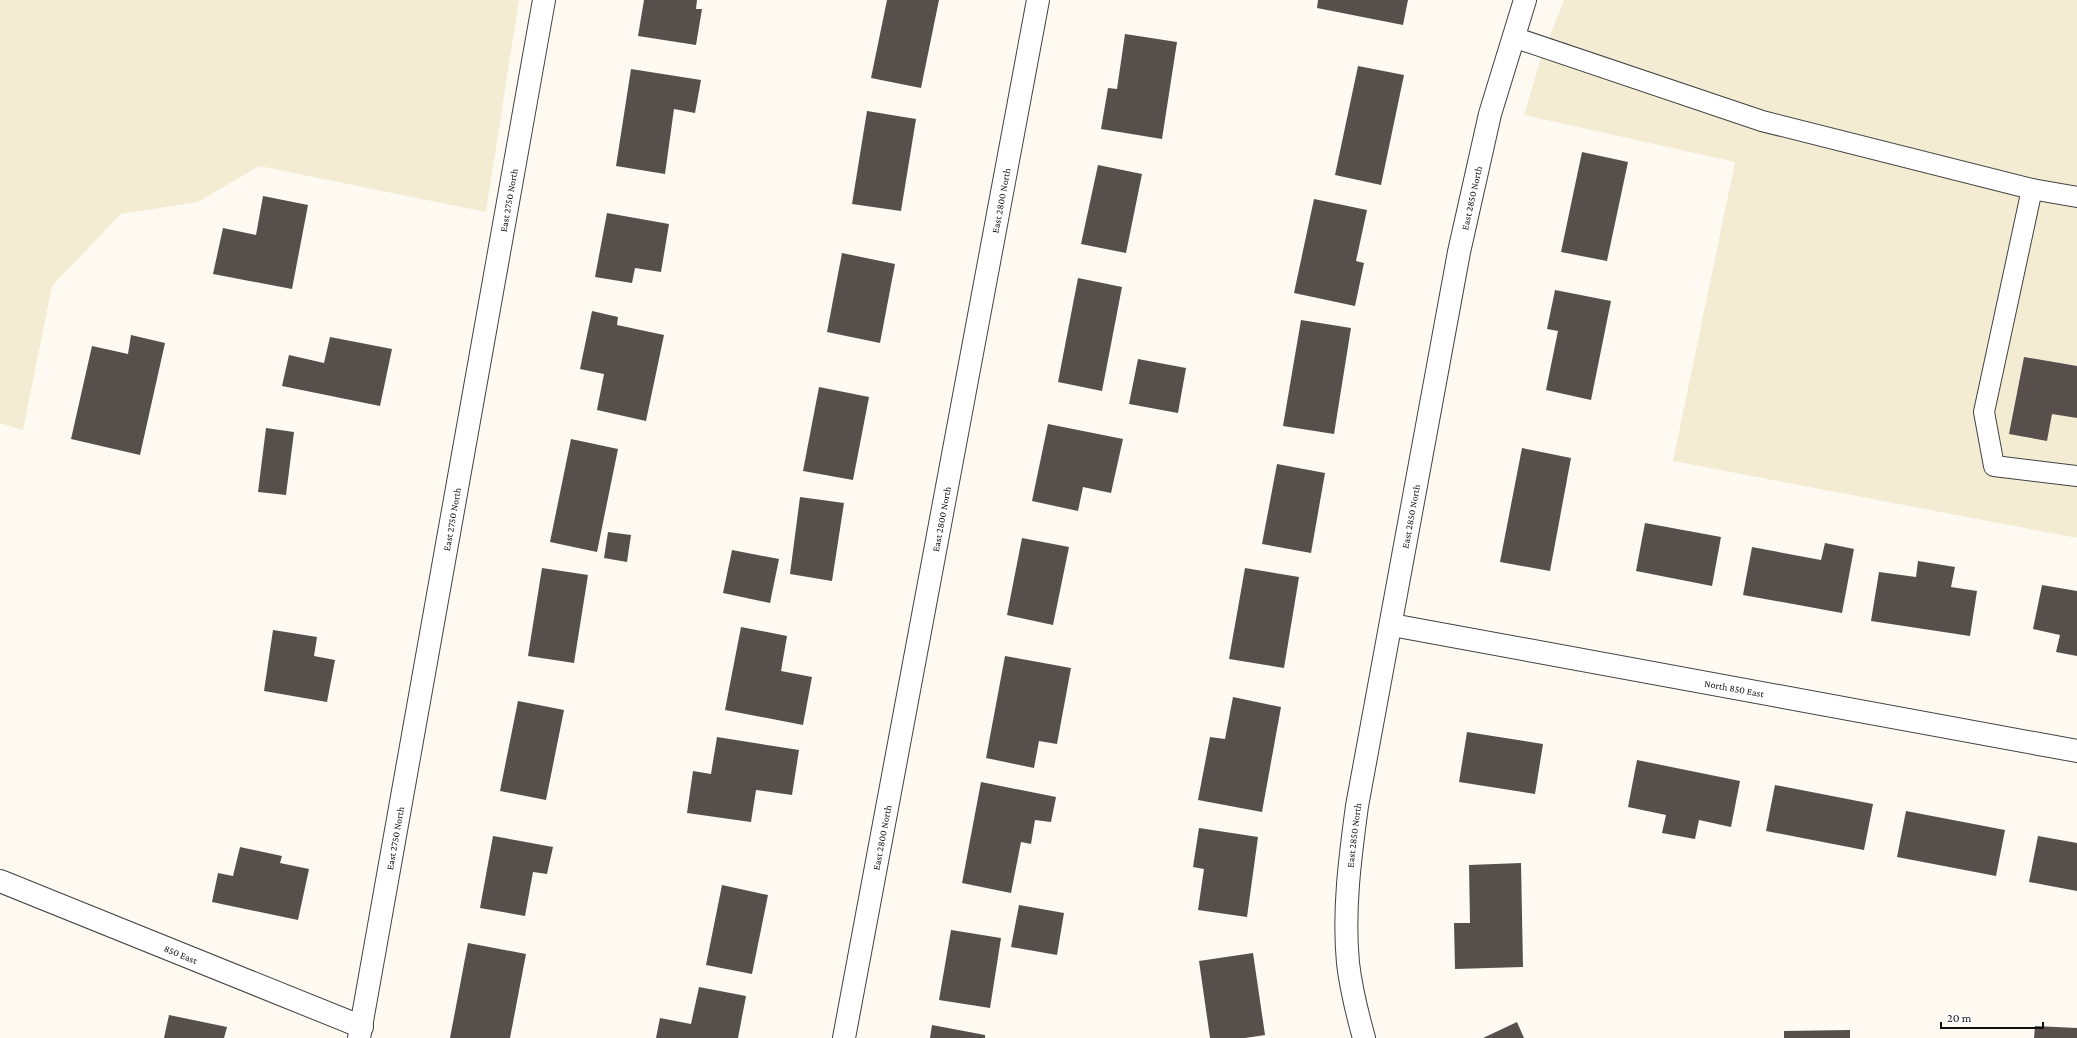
<svg xmlns="http://www.w3.org/2000/svg" width="2077" height="1038" font-family="'Crimson Pro',serif">
	<style>
		.farmland { fill: #f3ecd3 }
		.building { fill: #574f4c }
		.lines { fill: none; stroke-linecap: round; stroke-linejoin: round }
		.service-casing { stroke: #424242; stroke-width: 22 }
		.minor-casing { stroke: #424242; stroke-width: 24 }
		.tertiary-casing { stroke: #424242; stroke-width: 24 }
		.service { stroke: #fff; stroke-width: 20 }
		.minor { stroke: #fff; stroke-width: 22 }
		.tertiary { stroke: #fff; stroke-width: 22 }
		.labels { text-anchor: middle; stroke-width: 4; stroke-linejoin: round; paint-order: stroke }
		.street-label { font-size: 10px; fill: #0f0f0f; stroke: #fff }
	</style>
	<rect width="100%" height="100%" fill="#fefaf2"/>
	<g class="farmland">
		<polygon points="0,0 519,0 486,212 259,166 198,202 121,214 52,286 23,430 0,423"/>
		<polygon points="1564,0 2077,0 2077,538 1673,461 1735,162 1524,115 1541,58"/>
	</g>
	<g class="building">
		<polygon points="644,0 697,0 696,9 702,9 696,45 638,36"/>
		<polygon points="887,0 939,0 921,88 871,78"/>
		<polygon points="1318,0 1408,0 1403,25 1317,8"/>
		<polygon points="1125,34 1177,42 1162,139 1101,129 1108,88 1117,89"/>
		<polygon points="1358,66 1404,75 1381,185 1335,175"/>
		<polygon points="631,69 701,80 695,113 674,109 665,174 616,166"/>
		<polygon points="867,111 916,119 901,211 852,204"/>
		<polygon points="1582,152 1628,162 1607,261 1561,252"/>
		<polygon points="1098,165 1142,174 1126,253 1081,244"/>
		<polygon points="263,196 308,205 292,289 213,274 223,228 256,235"/>
		<polygon points="1314,199 1367,210 1356,261 1364,263 1355,306 1294,293"/>
		<polygon points="607,213 669,224 661,272 635,268 632,283 595,277"/>
		<polygon points="842,253 895,264 880,343 827,332"/>
		<polygon points="1078,278 1122,287 1102,391 1058,382"/>
		<polygon points="1555,290 1611,301 1591,400 1546,390 1558,331 1547,329"/>
		<polygon points="592,311 618,317 617,325 664,335 646,421 597,410 604,374 580,369"/>
		<polygon points="1301,320 1351,328 1334,434 1283,426"/>
		<polygon points="131,335 165,343 140,455 71,439 92,346 128,354"/>
		<polygon points="330,337 392,349 380,406 282,386 289,355 324,363"/>
		<polygon points="2024,357 2077,366 2077,418 2052,414 2047,441 2009,434"/>
		<polygon points="1138,359 1186,368 1178,413 1129,404"/>
		<polygon points="819,387 869,397 853,480 803,471"/>
		<polygon points="1048,424 1123,439 1111,493 1083,487 1078,511 1032,501"/>
		<polygon points="266,428 294,432 286,495 258,492"/>
		<polygon points="571,439 618,449 597,552 550,542"/>
		<polygon points="1522,448 1571,458 1550,571 1500,562"/>
		<polygon points="1277,464 1325,473 1311,553 1262,544"/>
		<polygon points="800,497 844,503 832,581 790,574"/>
		<polygon points="1645,523 1721,537 1712,586 1636,571"/>
		<polygon points="608,532 631,535 627,562 604,558"/>
		<polygon points="1022,538 1069,547 1053,625 1007,615"/>
		<polygon points="1825,543 1854,549 1842,613 1743,595 1752,547 1821,560"/>
		<polygon points="732,550 779,559 770,603 723,593"/>
		<polygon points="1918,561 1955,567 1951,587 1977,591 1970,636 1871,621 1879,572 1916,577"/>
		<polygon points="542,568 588,575 574,663 528,656"/>
		<polygon points="1245,568 1299,577 1284,668 1229,659"/>
		<polygon points="2042,585 2077,591 2077,656 2056,652 2060,635 2033,629"/>
		<polygon points="741,627 787,636 781,671 812,677 803,725 725,710"/>
		<polygon points="273,630 317,637 314,656 335,660 327,702 264,691"/>
		<polygon points="1005,656 1071,668 1057,744 1039,741 1034,768 986,758"/>
		<polygon points="1233,697 1281,707 1262,812 1198,800 1210,737 1225,739"/>
		<polygon points="518,701 564,710 546,800 500,791"/>
		<polygon points="1467,732 1543,744 1535,794 1459,782"/>
		<polygon points="717,737 799,750 792,795 756,790 751,822 687,813 693,771 711,774"/>
		<polygon points="1637,760 1740,781 1731,827 1699,820 1695,839 1662,833 1666,815 1628,807"/>
		<polygon points="981,782 1056,797 1051,822 1035,820 1031,844 1021,842 1011,893 962,883"/>
		<polygon points="1775,785 1873,804 1864,850 1766,831"/>
		<polygon points="1906,811 2005,830 1996,876 1897,857"/>
		<polygon points="1199,828 1258,837 1247,917 1198,910 1204,869 1193,867"/>
		<polygon points="493,836 553,847 547,874 533,872 525,916 480,908"/>
		<polygon points="2038,836 2077,843 2077,891 2029,882"/>
		<polygon points="240,847 282,856 280,863 309,869 298,920 212,902 218,873 233,876"/>
		<polygon points="1521,863 1523,967 1455,969 1454,923 1470,923 1469,865"/>
		<polygon points="722,885 768,895 752,974 706,965"/>
		<polygon points="1019,905 1064,913 1057,955 1011,947"/>
		<polygon points="951,930 1001,938 990,1008 939,1000"/>
		<polygon points="468,943 526,954 510,1038 450,1038"/>
		<polygon points="1253,953 1265,1035 1245,1038 1210,1038 1199,961"/>
		<polygon points="699,987 746,996 738,1038 656,1038 660,1018 691,1024"/>
		<polygon points="169,1015 227,1027 224,1038 164,1038"/>
		<polygon points="1517,1022 1524,1038 1483,1038"/>
		<polygon points="932,1025 985,1035 985,1038 930,1038"/>
		<polygon points="2035,1026 2077,1028 2077,1038 2034,1038"/>
		<polygon points="1850,1030 1850,1038 1784,1038 1784,1031"/>
	</g>
	<g class="lines">
		<defs>
			<g id="service">
				<polyline points="1513,37 1762,121 2032,189 1984,412 1994,466 2077,476"/>
				<polyline points="2032,189 2077,197"/>
			</g>
			<g id="minor">
				<path id="s1" d="M1392,625l685,126"/>
				<path id="s2" d="M0,881l362,146"/>
				<path id="s3" d="M359,1038l185,-1038"/>
				<path id="s4" d="M844,1038l194,-1038"/>
			</g>
			<g id="tertiary">
				<path id="s5" d="M1364,1038c-7,-25 -13,-49 -16,-75 -5,-52 2,-105 9,-157l102,-554 31,-138 35,-114"/>
			</g>
		</defs>
		<use href="#service" class="service-casing"/>
		<use href="#minor" class="minor-casing"/>
		<use href="#tertiary" class="tertiary-casing"/>
		<use href="#service" class="service"/>
		<use href="#minor" class="minor"/>
		<use href="#tertiary" class="tertiary"/>
	</g>
	<g class="labels">
		<g class="street-label">
			<text dy="4" stroke="none"><textPath href="#s5" startOffset="853">East 2850 North</textPath></text>
			<text dy="4" stroke="none"><textPath href="#s3" startOffset="851">East 2750 North</textPath></text>
			<text dy="4" stroke="none"><textPath href="#s4" startOffset="852">East 2800 North</textPath></text>
			<text dy="4" stroke="none"><textPath href="#s5" startOffset="529">East 2850 North</textPath></text>
			<text dy="4" stroke="none"><textPath href="#s3" startOffset="527">East 2750 North</textPath></text>
			<text dy="4" stroke="none"><textPath href="#s4" startOffset="528">East 2800 North</textPath></text>
			<text dy="4" stroke="none"><textPath href="#s1" startOffset="348">North 850 East</textPath></text>
			<text dy="4" stroke="none"><textPath href="#s5" startOffset="205">East 2850 North</textPath></text>
			<text dy="4" stroke="none"><textPath href="#s4" startOffset="204">East 2800 North</textPath></text>
			<text dy="4" stroke="none"><textPath href="#s3" startOffset="203">East 2750 North</textPath></text>
			<text dy="4" stroke="none"><textPath href="#s2" startOffset="195">850 East</textPath></text>
		</g>
	</g>
	<path d="M1941 1022v6h102v-6" fill="none" stroke="#0f0f0f" stroke-width="2"/>
	<text x="1947" y="1022" font-size="12" fill="#0f0f0f" stroke="#ffffff" stroke-width="3" paint-order="stroke">20 m</text>
</svg>
